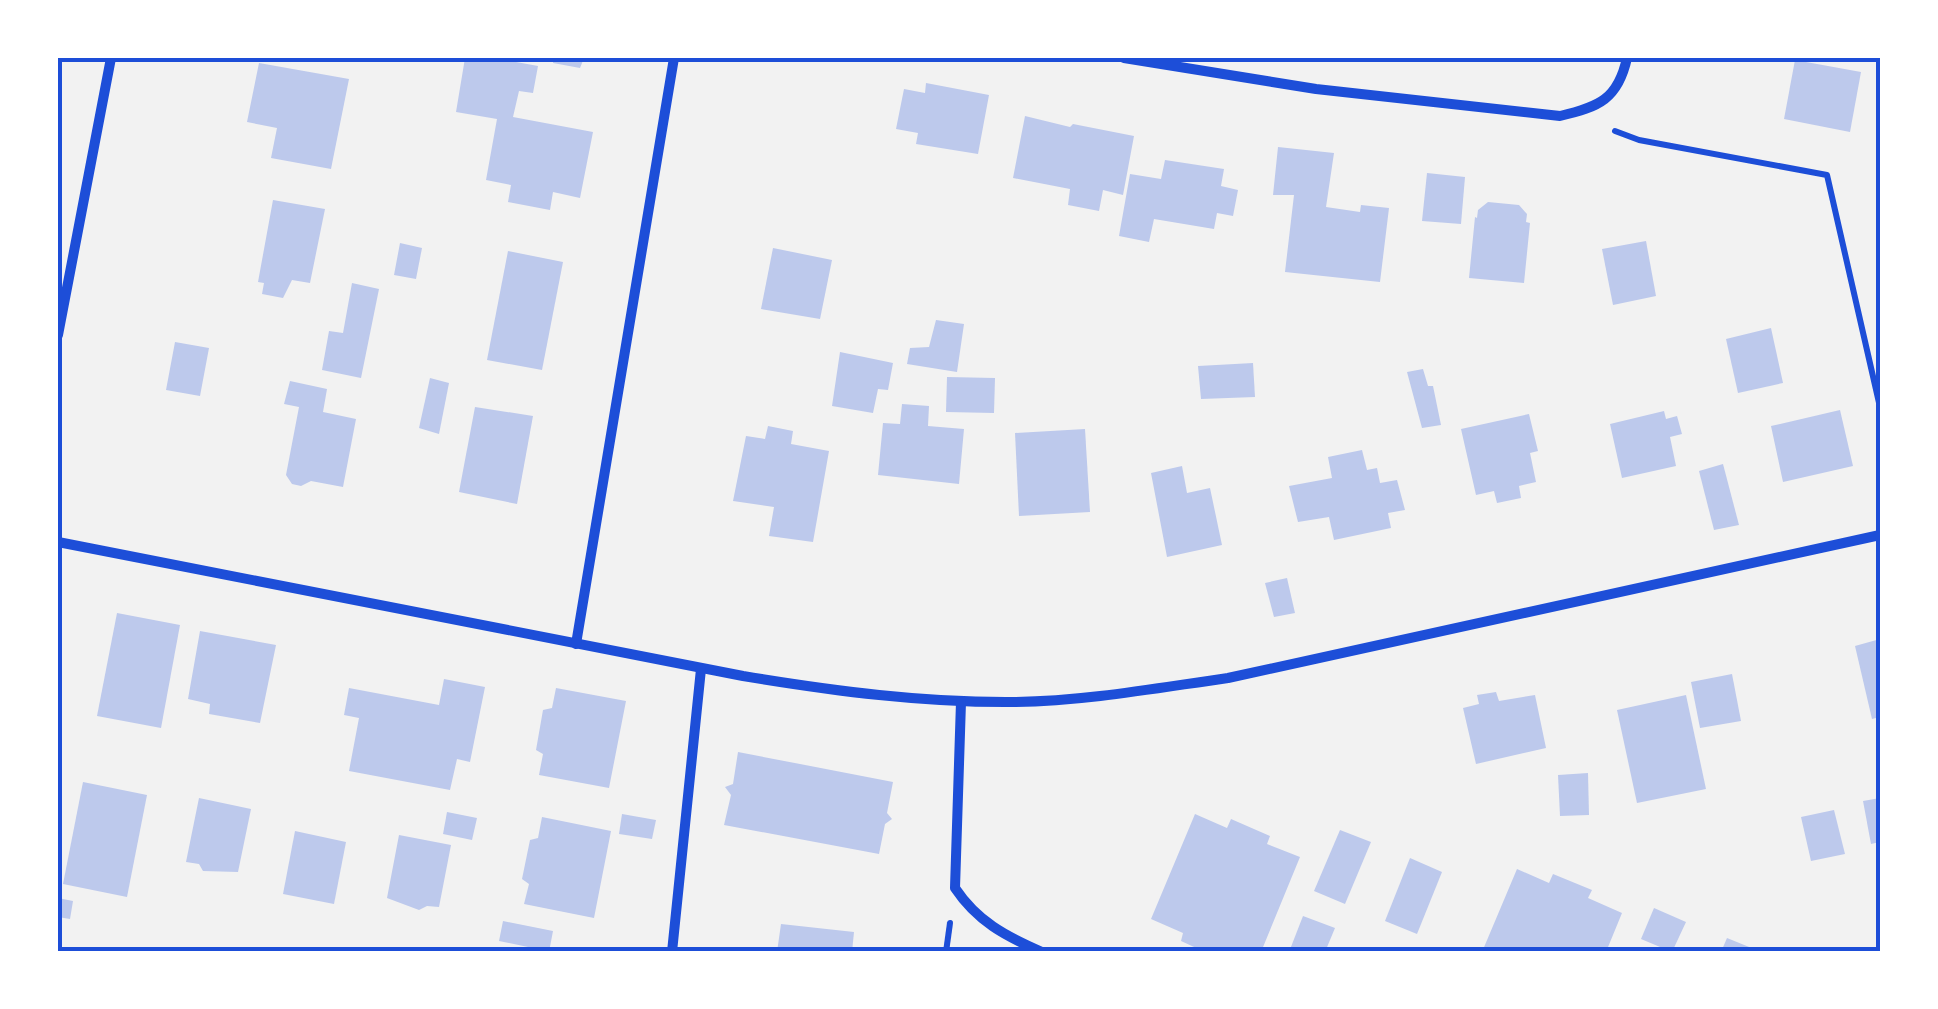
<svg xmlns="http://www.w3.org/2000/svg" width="1938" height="1009" font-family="'Exo 2',sans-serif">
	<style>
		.building { fill: #bdc9ec }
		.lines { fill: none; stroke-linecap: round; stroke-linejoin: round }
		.path { stroke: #1d4ed8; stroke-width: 6 }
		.minor { stroke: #1d4ed8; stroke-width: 10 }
		.neatline { fill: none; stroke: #1d4ed8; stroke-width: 4 }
	</style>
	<rect width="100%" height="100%" fill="#f2f2f2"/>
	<g class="building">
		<polygon points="465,58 495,58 538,66 533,93 519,91 513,117 593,132 580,198 553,192 550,210 508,202 511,185 486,180 497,119 456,112"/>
		<polygon points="554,58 584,58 580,68 553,63"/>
		<polygon points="1795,60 1861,72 1850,132 1784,119"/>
		<polygon points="259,63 349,79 331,169 271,158 277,128 247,122"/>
		<polygon points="926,83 989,95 978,154 916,144 918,133 896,129 904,89 925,93"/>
		<polygon points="1025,116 1070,127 1073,124 1134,136 1123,195 1103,190 1099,211 1068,205 1070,189 1013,178"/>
		<polygon points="1278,147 1334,153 1326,207 1360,212 1361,205 1389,208 1380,282 1285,272 1294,195 1273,195"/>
		<polygon points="1165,160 1224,169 1221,186 1238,190 1233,216 1217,213 1214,229 1154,219 1149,242 1119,236 1130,174 1161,179"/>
		<polygon points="1427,173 1465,177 1461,224 1422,221"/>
		<polygon points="273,200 325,209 310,283 292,280 283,298 262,294 264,283 258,282"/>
		<polygon points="1488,202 1519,205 1527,214 1526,222 1530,223 1524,283 1469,278 1475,217 1477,218 1478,210"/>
		<polygon points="1646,241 1656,296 1613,305 1602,249"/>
		<polygon points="400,243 422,248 416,279 394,275"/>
		<polygon points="773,248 832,260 820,319 761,309"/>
		<polygon points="508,251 563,262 542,370 487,360"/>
		<polygon points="352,283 379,289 361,378 322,370 329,331 343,333"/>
		<polygon points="936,320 964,324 957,372 907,364 910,348 929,347"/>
		<polygon points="1771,328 1783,383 1738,393 1726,339"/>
		<polygon points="175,342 209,348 200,396 166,390"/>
		<polygon points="840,352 893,363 888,390 878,389 873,413 832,406"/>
		<polygon points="1253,363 1255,397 1201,399 1198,366"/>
		<polygon points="1423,369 1428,386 1433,386 1441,425 1422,428 1407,372"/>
		<polygon points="947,377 995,378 994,413 946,412"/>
		<polygon points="430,378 449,383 439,434 419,428"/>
		<polygon points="290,381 327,389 323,412 356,419 343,487 311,481 301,486 292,484 286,475 299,407 284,404"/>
		<polygon points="902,404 929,406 928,426 964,429 959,484 878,475 883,423 900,424"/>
		<polygon points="475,407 533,416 517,504 459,492"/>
		<polygon points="1840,410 1853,466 1783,482 1771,426"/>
		<polygon points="1664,411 1666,419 1677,416 1682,434 1670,437 1676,466 1622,478 1610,424"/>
		<polygon points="1529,414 1538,451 1530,453 1536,482 1519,486 1521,498 1497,503 1494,491 1476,495 1461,429"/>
		<polygon points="768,426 793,431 791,444 829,451 813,542 769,536 774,507 733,501 746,436 765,439"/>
		<polygon points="1085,429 1090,512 1019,516 1015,433"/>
		<polygon points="1362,450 1367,470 1377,468 1380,483 1397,480 1405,510 1388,513 1391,528 1334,540 1329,517 1298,522 1289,486 1332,478 1328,457"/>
		<polygon points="1723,464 1739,525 1714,530 1699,471"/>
		<polygon points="1182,466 1187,493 1210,488 1222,545 1167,557 1151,473"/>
		<polygon points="1287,578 1295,613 1274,617 1265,583"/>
		<polygon points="117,613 180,625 161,728 97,716"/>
		<polygon points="200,631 276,645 260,723 209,714 210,704 188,699"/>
		<polygon points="1880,639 1880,717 1872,719 1855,646"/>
		<polygon points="1732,674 1741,721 1700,728 1691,682"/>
		<polygon points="444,679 485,687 470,762 457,759 450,790 349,771 359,718 344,715 349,688 439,705"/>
		<polygon points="556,688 626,701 609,788 539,775 543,754 536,750 543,710 552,708"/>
		<polygon points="1496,692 1499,701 1535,695 1546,748 1476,764 1463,708 1479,704 1477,695"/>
		<polygon points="1686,695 1706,789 1637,803 1617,710"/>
		<polygon points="738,752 893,782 887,813 892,819 885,824 879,854 724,825 731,795 725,787 733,784"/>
		<polygon points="1588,773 1589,815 1560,816 1558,775"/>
		<polygon points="83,782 147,795 127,897 63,884"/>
		<polygon points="199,798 251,809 238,872 203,871 199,864 186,862"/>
		<polygon points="1880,798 1880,842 1871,844 1863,801"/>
		<polygon points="1834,810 1845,854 1811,861 1801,817"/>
		<polygon points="447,812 477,818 472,840 443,834"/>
		<polygon points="622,814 656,820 652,839 619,834"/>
		<polygon points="1195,814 1227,828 1231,819 1270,836 1267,844 1300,857 1261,952 1205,952 1181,941 1183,933 1151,919"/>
		<polygon points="542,817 611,831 594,918 524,904 529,884 522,879 530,840 538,838"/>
		<polygon points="1340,830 1371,842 1345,904 1314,891"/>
		<polygon points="295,831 346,842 334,904 283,894"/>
		<polygon points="399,835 451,845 439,907 427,906 419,910 387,898"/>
		<polygon points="1410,858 1442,872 1417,934 1385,921"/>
		<polygon points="1517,869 1549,883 1553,874 1592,890 1588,898 1622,913 1606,952 1482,952"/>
		<polygon points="58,898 73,901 70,919 58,917"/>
		<polygon points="1654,908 1686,922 1672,952 1641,939"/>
		<polygon points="1303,916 1335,928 1325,952 1289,952"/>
		<polygon points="503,921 553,931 549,952 527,952 528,947 499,941"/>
		<polygon points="781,924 854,932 852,952 777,952"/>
		<polygon points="1727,938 1759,951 1759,952 1721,952"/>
	</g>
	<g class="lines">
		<g class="path">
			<polyline points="1615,131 1639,140 1827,175 1880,407"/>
			<polyline points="946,952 950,923"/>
		</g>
		<g class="minor">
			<path d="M1124,58l192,31 244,27c39,-9 58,-17 67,-58"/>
			<polyline points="58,335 111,58"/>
			<path d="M58,542l685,134c91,15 181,27 273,26 71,-1 141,-14 212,-24l652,-143"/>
			<polyline points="576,644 674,58"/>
			<path d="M961,702l-6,186c22,33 50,48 87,64"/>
			<polyline points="672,952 701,669"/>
		</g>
	</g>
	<rect width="1938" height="1009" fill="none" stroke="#ffffff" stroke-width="120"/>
	<rect x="60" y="60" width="1818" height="889" class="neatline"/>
</svg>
